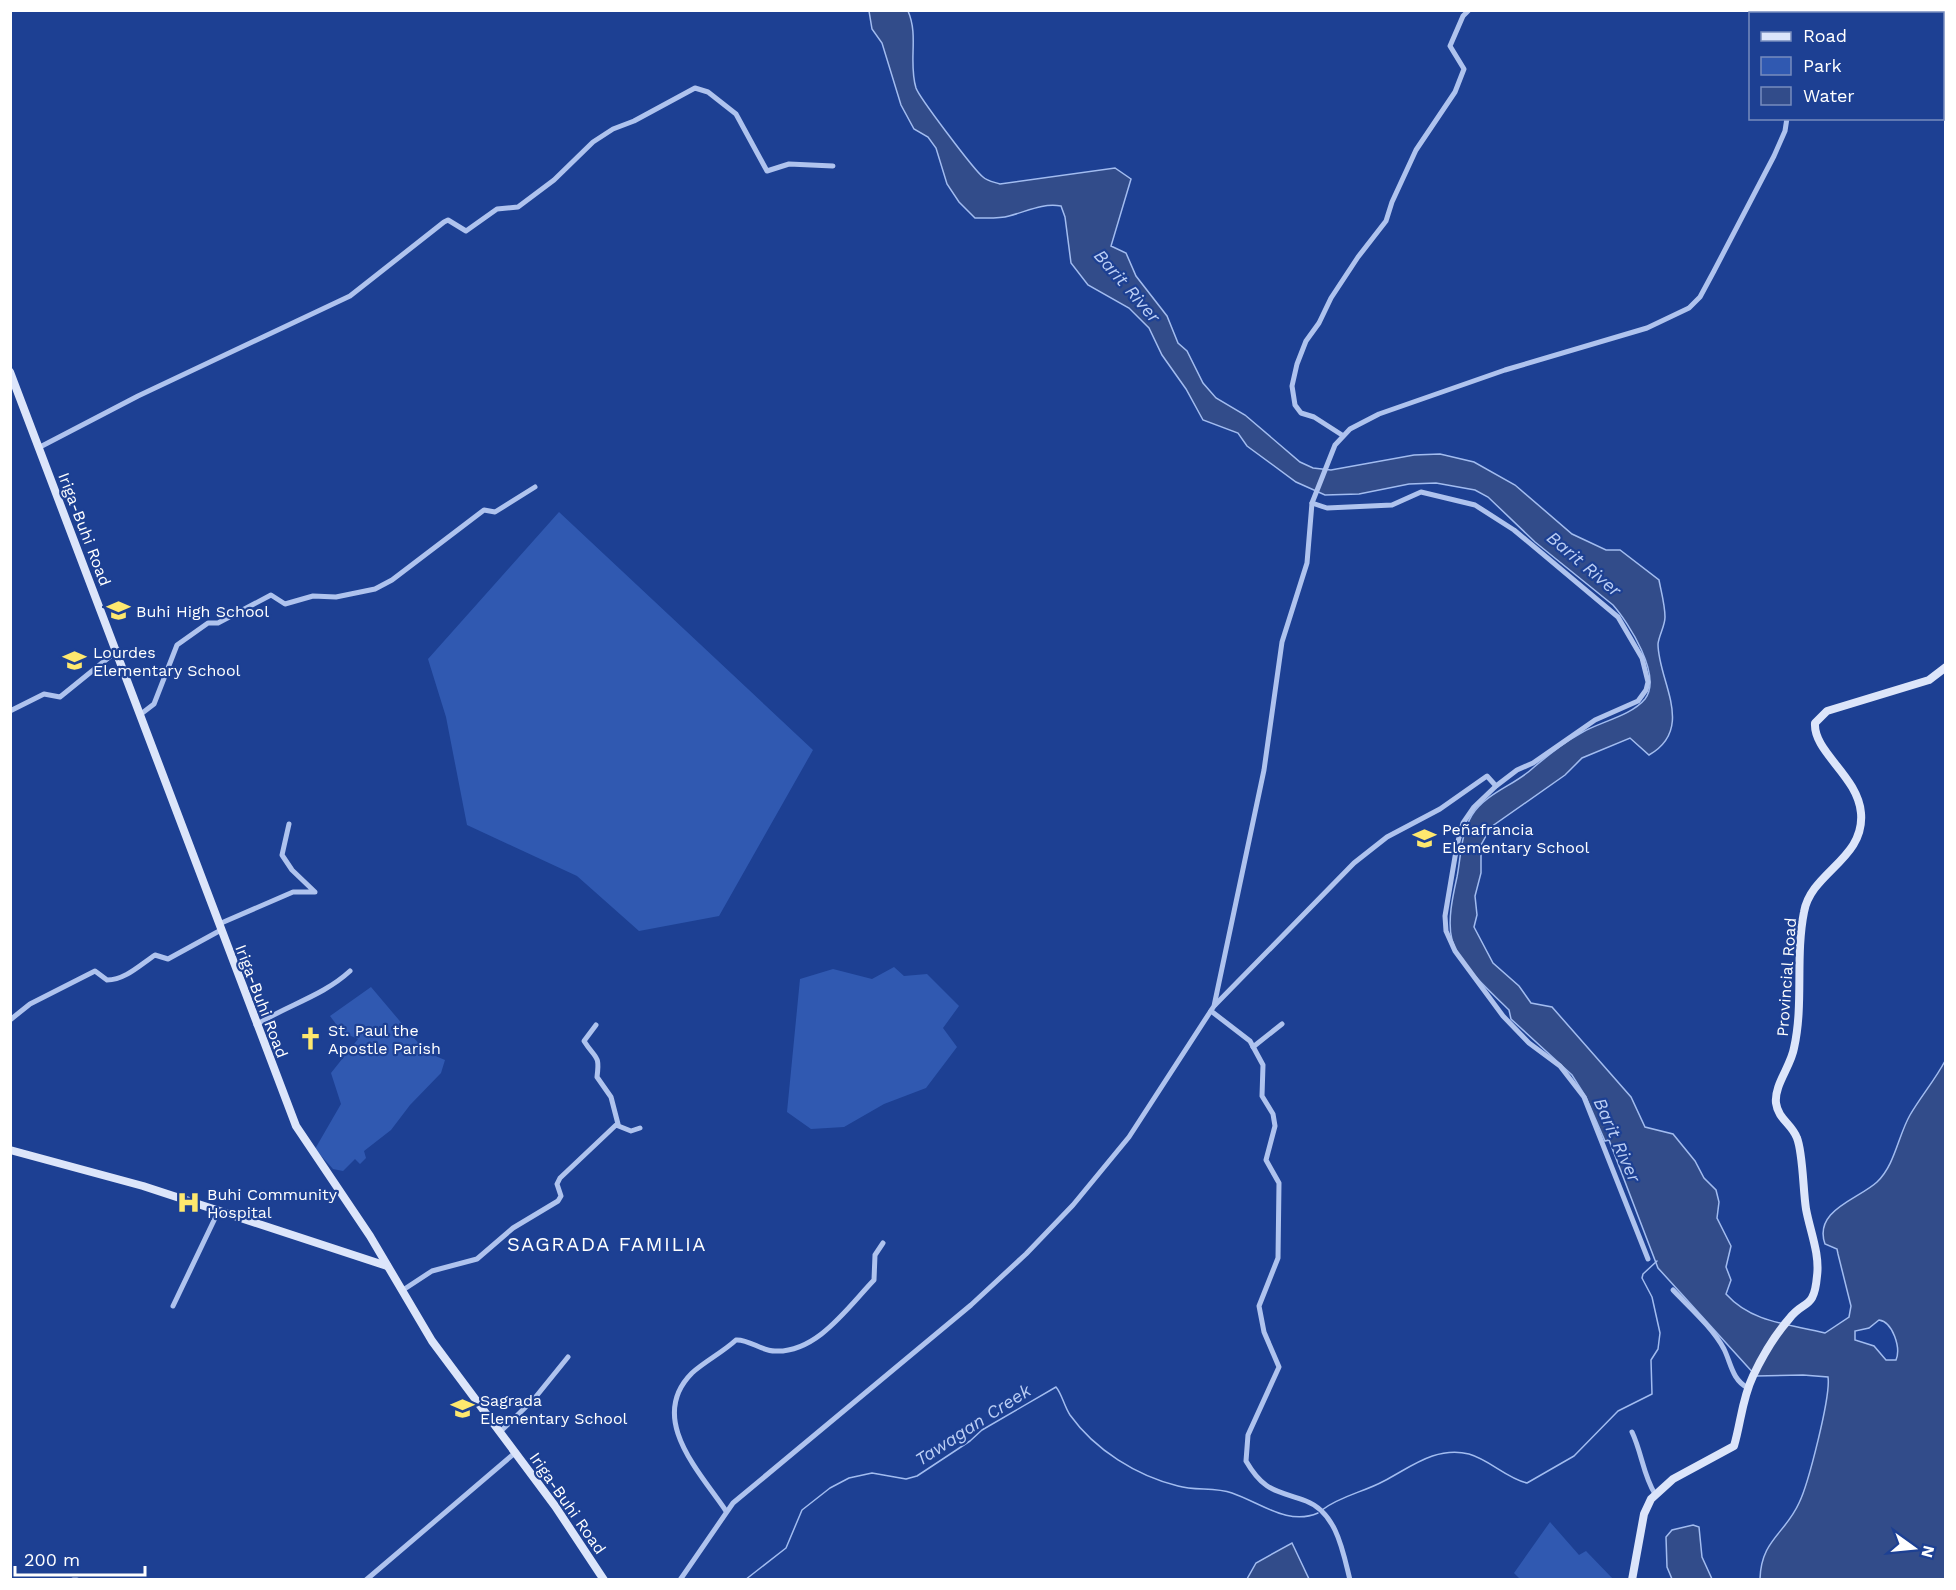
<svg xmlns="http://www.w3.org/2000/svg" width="1956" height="1590" font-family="'Work Sans',sans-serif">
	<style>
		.green { fill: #3059b1 }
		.water { fill: #324c8a; stroke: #a2bcf0; stroke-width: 1.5; fill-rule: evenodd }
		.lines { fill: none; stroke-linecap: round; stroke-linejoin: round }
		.stream { stroke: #a2bcf0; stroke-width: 1.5 }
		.minor { stroke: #afc3ee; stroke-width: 5 }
		.secondary { stroke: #dce5fa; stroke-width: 8 }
		.labels { text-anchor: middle; stroke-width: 4.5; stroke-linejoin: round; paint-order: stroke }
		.street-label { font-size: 16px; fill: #fff; stroke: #1d4093 }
		.poi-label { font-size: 16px; fill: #fff; stroke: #1d4093; text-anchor: start }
		.water-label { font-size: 18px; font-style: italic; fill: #bbcef5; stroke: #1d4093 }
		.quarter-label { font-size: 20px; letter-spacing: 1.5px; fill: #fff; stroke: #1d4093 }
	</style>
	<rect width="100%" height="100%" fill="#1d4093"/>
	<g class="green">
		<polygon points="559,512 813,750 719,916 639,931 577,876 467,825 446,717 428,659"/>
		<polygon points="894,967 904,976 927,974 959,1006 943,1028 957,1047 926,1088 884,1104 844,1127 811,1129 787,1112 800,979 833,969 872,979"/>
		<polygon points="371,987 426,1052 445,1060 441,1073 410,1105 391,1130 364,1151 366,1158 360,1164 355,1159 343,1171 333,1169 315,1149 341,1104 331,1073 358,1039 342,1032 330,1016"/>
		<polygon points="1550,1522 1579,1555 1586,1551 1613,1579 1520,1579 1514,1573"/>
	</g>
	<g class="water">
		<path d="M869,11h39c11,25 0,51 8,77 3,9 58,82 67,89 4,4 11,5 17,7l115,-16 16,11 -20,67 15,7 10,23 31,40 11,27 9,8 16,32 13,15 29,17 55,47 13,6 18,2 83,-15 26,-1 34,8 41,23 57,49 34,16h14l39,30c2,11 6,25 6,37 0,9 -6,18 -7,27 0,37 38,84 -9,111l-19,-17 -48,20 -17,17 -74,52 -10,18v28l-6,23 2,19 -3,12 19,36 26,23 12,17 21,4 79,90 14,30 28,7 22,27 9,17 12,12 3,12 -2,16 14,28 -5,21 5,13 -5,14c26,29 63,30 99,39l24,-16 2,-11 -13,-52 -1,-5 -12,-5c-12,-34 34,-45 52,-62 18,-17 21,-46 33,-67 11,-19 25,-35 35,-54v518h-185c1,-39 25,-45 39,-76 9,-18 32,-107 29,-126l-25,-2 -47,1 -98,-108 -49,-128 -4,1 -19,-44 -14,-22 -61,-56 -2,-9c-18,-18 -51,-46 -57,-70 -5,-19 1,-45 5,-63 4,-21 4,-44 15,-62 14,-22 43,-30 61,-47 15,-13 30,-25 48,-35 18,-11 50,-17 64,-34 18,-23 -17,-77 -32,-94l-78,-63 -47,-45 -13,-7 -39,-7 -27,1 -50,10 -34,1 -29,-13 -49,-36 -9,-13 -35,-13 -17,-31 -24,-34 -13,-27 -20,-20 -41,-23 -17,-22 -6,-46 -4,-11c-19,-3 -33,5 -52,10 -10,3 -23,2 -34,2l-16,-16 -12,-18 -11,-36 -8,-11 -14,-8 -13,-24 -19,-62 -10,-14zM1879,1320c14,2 22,28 17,40h-10l-12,-14 -19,-6v-9l14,-3z"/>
		<polygon points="1693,1525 1699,1527 1702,1557 1712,1579 1672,1579 1667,1567 1666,1537 1672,1530"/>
		<polygon points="1292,1543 1309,1579 1247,1579 1256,1563"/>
	</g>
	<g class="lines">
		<g class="stream">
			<path d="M1322,1510c18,-14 42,-18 62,-29 27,-14 52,-35 85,-27 21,6 37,24 58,29l47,-27 44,-45 34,-17 -1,-34 7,-11 2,-16 -8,-36 -10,-19 1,-4 14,-13"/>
			<path d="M745,1580l41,-32 16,-38 28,-22 19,-10 23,-5 34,6 11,-3 53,-35 12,-11 74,-43c6,7 8,19 14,28 25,35 67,61 108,71 17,5 37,1 54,7 29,10 56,33 86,20"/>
		</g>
		<g class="minor">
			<polyline points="1756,10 1759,14"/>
			<polyline points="1826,14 1829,10"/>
			<polyline points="1342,435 1314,417 1301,413 1295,405 1292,386 1297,364 1306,341 1319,323 1331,298 1358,257 1386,221 1392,202 1416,150 1455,92 1464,69 1450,46 1463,16 1469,10"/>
			<polyline points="40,447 138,396 350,296 444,222 448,220 466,231 497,209 518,207 554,180 593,142 613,129 634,121 695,88 708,92 736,114 767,171 789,164 833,166"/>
			<polyline points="1312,503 1327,508 1392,505 1421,492 1475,505 1514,530 1618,617 1642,658 1648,682 1646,690 1638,701 1595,720 1533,763 1517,770 1496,786 1474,807 1463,823 1457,845 1445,916 1446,931 1455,951 1503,1016 1529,1043 1560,1066 1584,1097 1648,1259"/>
			<polyline points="10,711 44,694 60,697 118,650"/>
			<polyline points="141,714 154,704 177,645 208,623 218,623 271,595 285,604 313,596 336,597 375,589 392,580 484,510 495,512 535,487"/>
			<polyline points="219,924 293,892 315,892 292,870 282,855 289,824"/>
			<polyline points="1215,1005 1354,863 1387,837 1440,809 1487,776 1496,786"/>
			<path d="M1211,1011l39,30 13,24 -1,31 11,18 2,12 -9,34 13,23 -1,75 -19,48 5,26 15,35 -31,68 -2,26c18,31 30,29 60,40 31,12 37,51 44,79"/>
			<path d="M10,1020l20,-16 65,-33 12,9c18,0 33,-15 48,-25l13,4 53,-29"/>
			<path d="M256,1025c31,-20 67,-29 94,-54"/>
			<path d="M596,1025l-12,16c12,19 16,13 13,36l14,20 7,27"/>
			<polyline points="1253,1047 1282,1024"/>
			<polyline points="403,1290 432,1271 477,1259 513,1228 558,1201 561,1196 557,1184 560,1178 616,1125 631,1131 640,1128"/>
			<path d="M1673,1290c17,18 39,37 51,59 7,14 8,31 24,39"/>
			<polyline points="173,1306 218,1212"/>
			<polyline points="500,1432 534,1399 568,1357"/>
			<path d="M1632,1432c10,21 11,43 23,62"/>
			<path d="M726,1511c-27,-40 -79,-93 -34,-138 12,-11 31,-21 44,-33 13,-1 25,11 39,11 42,2 73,-44 99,-71l1,-25 8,-12"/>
			<polyline points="73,1580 77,1580"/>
			<polyline points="366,1580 516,1452"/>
			<polyline points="680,1580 733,1503 971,1305 1026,1254 1073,1205 1129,1137 1214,1006 1264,770 1282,642 1307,563 1312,503 1335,445 1350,429 1379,414 1505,370 1647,328 1689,308 1700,297 1714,271 1774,156 1785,131 1787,118"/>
		</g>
		<g class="secondary">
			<polyline points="10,372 296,1126 370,1236 432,1341 555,1506 604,1580"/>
			<polyline points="10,1150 143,1186 387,1266"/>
			<path d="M1632,1580l12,-66 7,-15 22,-20 61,-33c7,-24 8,-47 19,-70 9,-19 22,-41 36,-57 15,-20 25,-8 28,-43 3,-22 -7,-45 -11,-67 -3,-19 -3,-56 -9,-71 -5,-14 -19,-19 -21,-35 -2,-18 15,-37 18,-55 10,-44 1,-91 10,-136 7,-40 61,-53 57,-99 -3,-37 -48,-61 -46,-90l12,-12 102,-31 17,-13"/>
		</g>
	</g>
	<defs>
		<symbol id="school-bare" viewBox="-9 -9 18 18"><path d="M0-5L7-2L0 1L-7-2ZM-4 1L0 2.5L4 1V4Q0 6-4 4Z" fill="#fee86e" stroke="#1d4093" stroke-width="2.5" paint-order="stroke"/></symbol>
		<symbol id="church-bare" viewBox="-9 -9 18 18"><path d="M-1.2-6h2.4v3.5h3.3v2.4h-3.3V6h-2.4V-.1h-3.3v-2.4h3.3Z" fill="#fee86e" stroke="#1d4093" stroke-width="2.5" paint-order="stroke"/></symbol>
		<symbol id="hospital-bare" viewBox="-9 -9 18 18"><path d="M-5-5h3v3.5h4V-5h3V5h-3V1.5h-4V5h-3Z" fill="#fee86e" stroke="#1d4093" stroke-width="2.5" paint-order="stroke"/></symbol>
	</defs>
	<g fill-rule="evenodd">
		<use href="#school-bare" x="102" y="594" width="33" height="33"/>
		<use href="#school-bare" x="58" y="644" width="33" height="33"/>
		<use href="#school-bare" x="1408" y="822" width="33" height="33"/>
		<use href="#church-bare" x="294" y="1022" width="33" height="33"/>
		<use href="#hospital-bare" x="172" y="1186" width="33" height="33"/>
		<use href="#school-bare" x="446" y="1392" width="33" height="33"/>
	</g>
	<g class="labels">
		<g class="street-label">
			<text transform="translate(85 529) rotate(69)" y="6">Iriga-Buhi Road</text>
			<text transform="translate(1786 977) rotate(-86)" y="6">Provincial Road</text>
			<text transform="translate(262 1001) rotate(69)" y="6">Iriga-Buhi Road</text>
			<text transform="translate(568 1503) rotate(55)" y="6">Iriga-Buhi Road</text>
		</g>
		<g class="poi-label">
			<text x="136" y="617">Buhi High School</text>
			<text x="93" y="658">Lourdes<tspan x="93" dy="18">Elementary School</tspan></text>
			<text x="1442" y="835">Peñafrancia<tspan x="1442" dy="18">Elementary School</tspan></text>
			<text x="328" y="1036">St. Paul the<tspan x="328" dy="18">Apostle Parish</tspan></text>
			<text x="207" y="1200">Buhi Community<tspan x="207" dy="18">Hospital</tspan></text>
			<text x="480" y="1406">Sagrada<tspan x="480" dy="18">Elementary School</tspan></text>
		</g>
		<g class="water-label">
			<text transform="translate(1127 286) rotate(49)" y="6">Barit River</text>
			<text transform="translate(1584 564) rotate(40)" y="6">Barit River</text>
			<text transform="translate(1617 1140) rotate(66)" y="6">Barit River</text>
			<text transform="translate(973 1425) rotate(-33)" y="6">Tawagan Creek</text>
		</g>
		<g class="quarter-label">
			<text x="607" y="1251">SAGRADA FAMILIA</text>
		</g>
	</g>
	<rect width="1956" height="1590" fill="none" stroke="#ffffff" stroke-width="24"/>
	<rect x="1749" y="12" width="195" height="108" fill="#1d4093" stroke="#778cbe" stroke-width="1.5"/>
	<rect x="1761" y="32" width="30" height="9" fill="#dce5fa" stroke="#778cbe" stroke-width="1.5"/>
	<text x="1803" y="42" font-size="18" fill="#ffffff">Road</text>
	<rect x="1761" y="57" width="30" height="18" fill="#3059b1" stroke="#778cbe" stroke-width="1.5"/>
	<text x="1803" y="72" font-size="18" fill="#ffffff">Park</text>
	<rect x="1761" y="87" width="30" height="18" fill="#324c8a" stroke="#778cbe" stroke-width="1.5"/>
	<text x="1803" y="102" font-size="18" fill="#ffffff">Water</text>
	<g transform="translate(1914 1548) rotate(105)" stroke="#1d4093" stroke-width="4.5" paint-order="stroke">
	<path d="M0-4.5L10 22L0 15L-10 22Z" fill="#ffffff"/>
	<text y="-9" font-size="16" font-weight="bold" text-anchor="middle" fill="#ffffff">N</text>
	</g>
	<path d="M15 1566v9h130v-9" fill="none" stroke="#ffffff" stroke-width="3"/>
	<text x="24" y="1566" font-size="18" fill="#ffffff" stroke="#1d4093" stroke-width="4.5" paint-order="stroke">200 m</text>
</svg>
